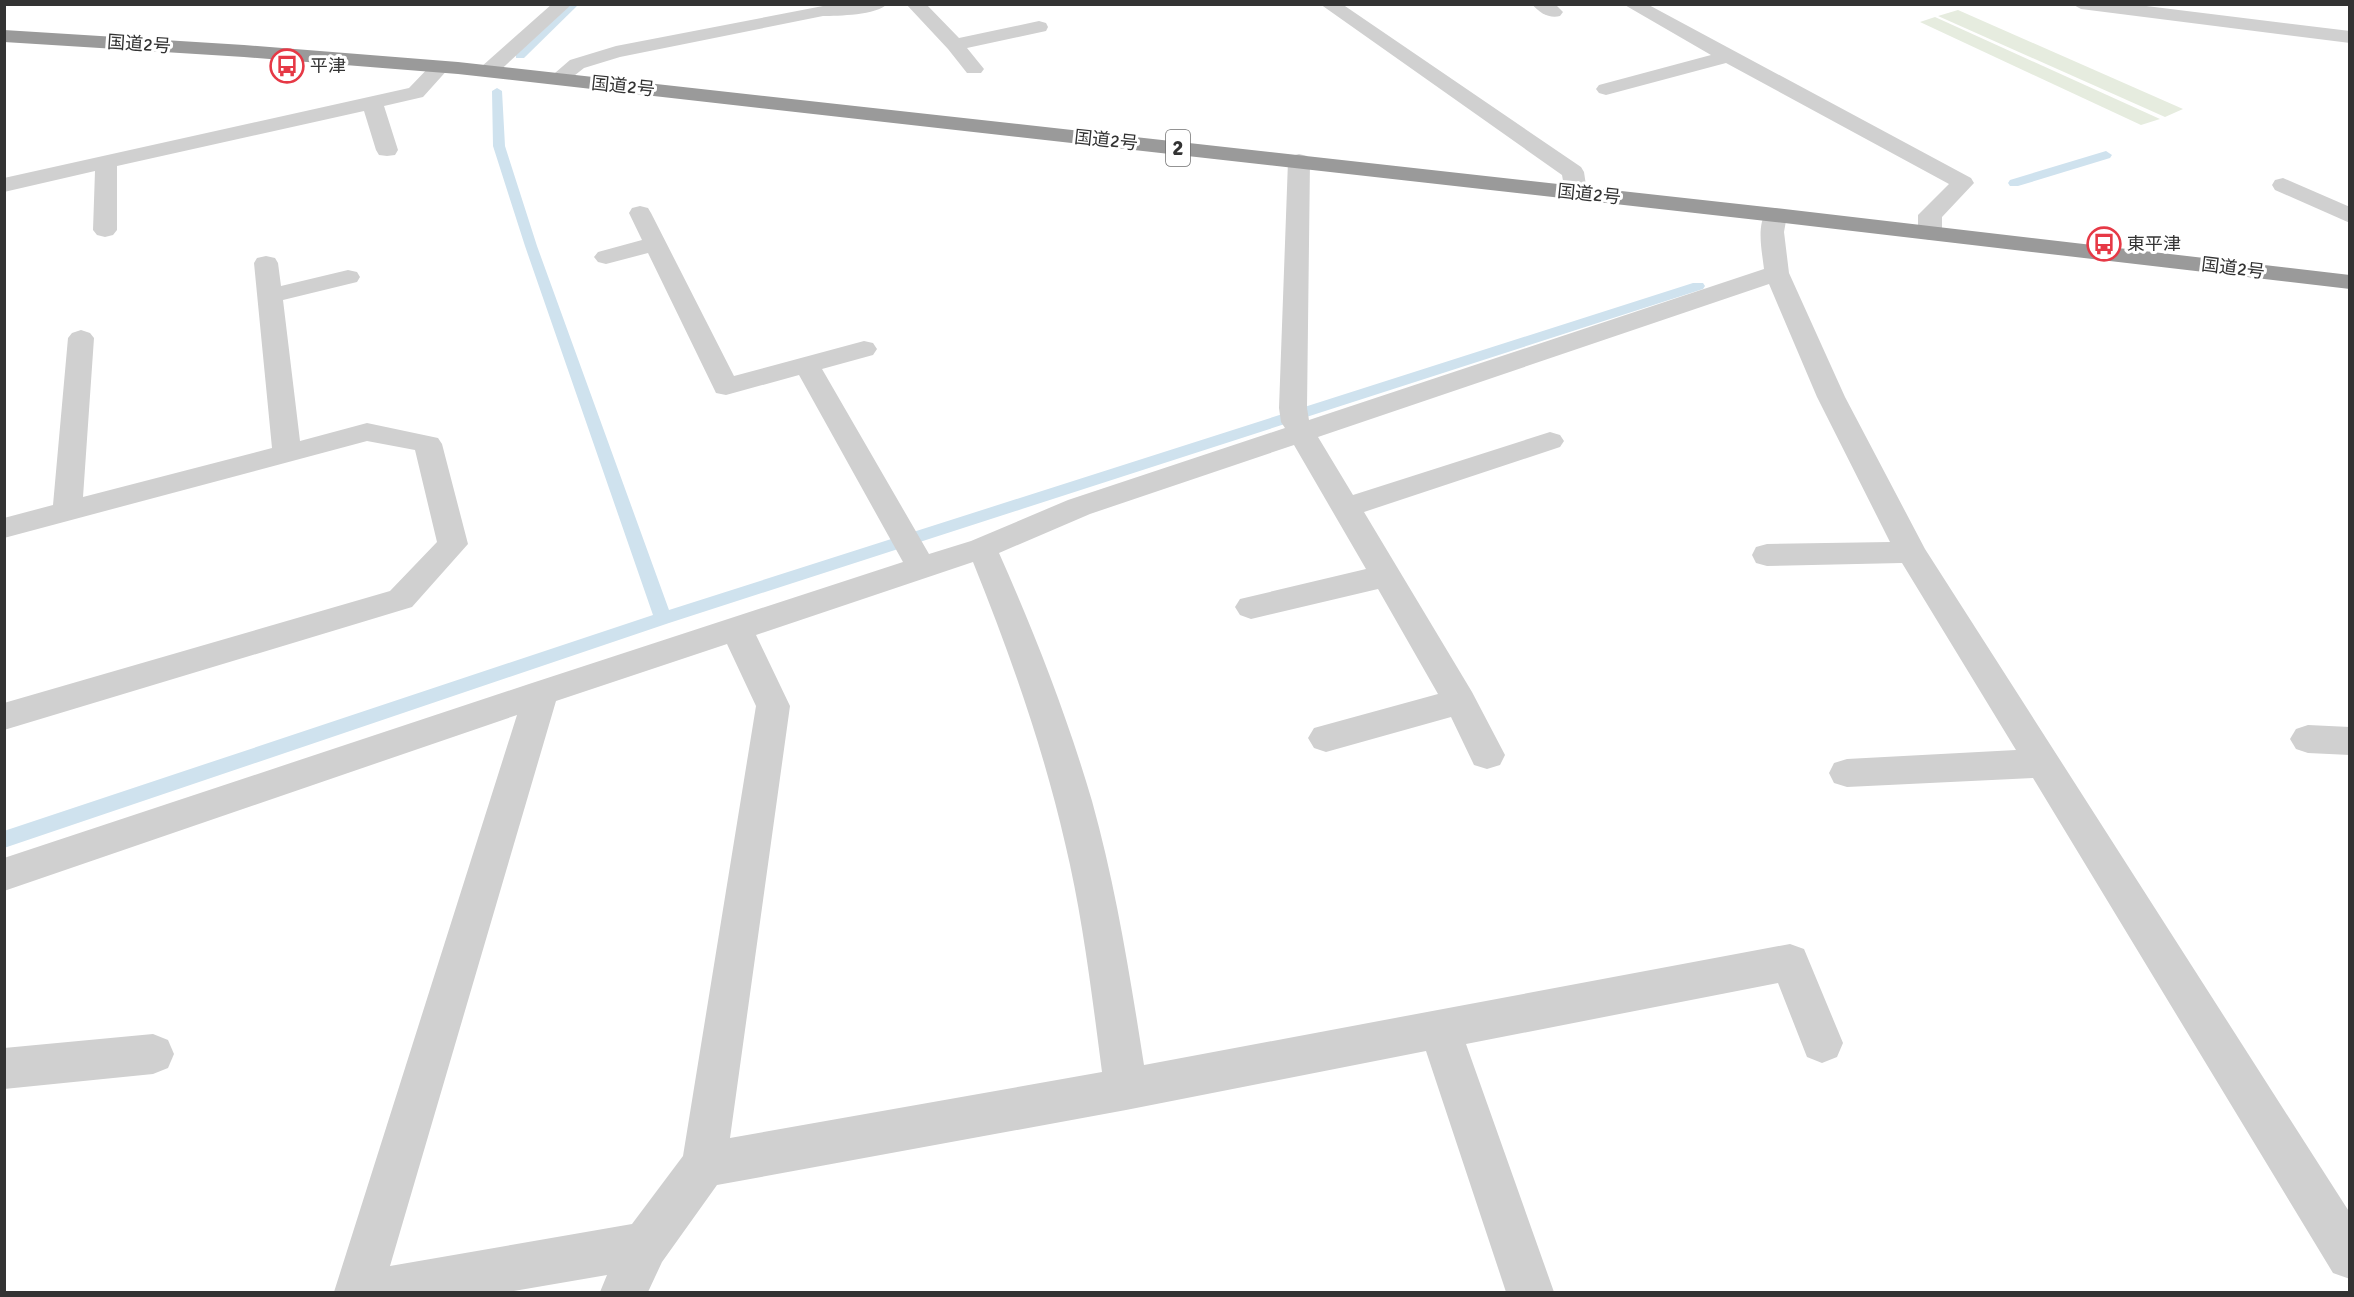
<svg xmlns="http://www.w3.org/2000/svg" width="2354" height="1297" font-family="Signika,'Noto Sans JP',sans-serif">
	<style>
		.green { fill: #e6ecdf }
		.lines { fill: none; stroke-linecap: round; stroke-linejoin: round }
		.stream { fill: #cfe2ee; fill-rule: evenodd }
		.minor { fill: #d0d0d0; fill-rule: evenodd }
		.highway { fill: #9a9a9a; fill-rule: evenodd }
		.labels { text-anchor: middle; stroke-width: 6; stroke-linejoin: round; paint-order: stroke }
		.far-street-label { font-size: 18px; fill: #333; stroke: #fff }
		.far-poi-label { font-size: 18px; fill: #333; stroke: #fff; text-anchor: start }
		.shield { fill: #fff; stroke: #707070; stroke-width: 1.5 }
		.shield-label { font-size: 21px; font-weight: bold; fill: #333 }
	</style>
	<rect width="100%" height="100%" fill="#fff"/>
	<g class="green">
		<polygon points="1958,10 2183,109 2165,117 1938,16"/>
		<polygon points="1935,17 2160,119 2141,125 1920,22"/>
	</g>
	<g class="lines">
		<g class="stream">
			<polygon points="568,4 579,4 524,58 516,58 516,54 533,35"/>
			<polygon points="497,88 502,91 505,146 537,246 669,610 1693,283 1703,283 1705,286 1703,289 669,623 4,848 4,831 653,615 525,246 493,146 492,91"/>
			<polygon points="2106,151 2112,155 2110,158 2018,186 2010,186 2008,183 2010,180"/>
		</g>
		<g class="minor">
			<polygon points="552,4 572,4 495,75 481,75 478,71 481,67"/>
			<path d="M887,4c-10,11 -49,12 -64,12l-203,41 -36,11 -19,15h-14l-3,-4 22,-19 46,-14 207,-40z"/>
			<polygon points="906,4 926,4 959,38 1039,21 1046,23 1048,27 1046,31 967,48 984,69 981,73 967,73 948,49"/>
			<polygon points="1320,4 1342,4 1581,167 1584,172 1587,192 1584,197 1576,199 1568,197 1565,192 1562,175"/>
			<path d="M1532,4h23l8,8 -3,4c-10,3 -21,-3 -28,-12z"/>
			<polygon points="1623,4 1647,4 1971,178 1974,183 1942,217 1942,233 1938,238 1930,240 1922,238 1918,233 1918,215 1949,184 1726,63 1606,95 1599,93 1596,89 1599,85 1711,55"/>
			<polygon points="2072,4 2130,4 2350,31 2350,43 2081,9"/>
			<polygon points="440,61 447,63 450,67 423,97 384,106 398,150 395,155 387,156 379,155 376,150 364,111 117,166 117,230 113,235 105,237 97,235 93,230 95,171 4,192 4,178 409,88 433,63"/>
			<path d="M1299,154l8,2 3,5 -3,247 2,12 455,-151c-2,-18 -8,-43 3,-59l8,-2 8,2 4,5 -3,17 5,41 56,124 80,152 425,664v66l-17,-6 -300,-495 -186,9 -13,-4 -5,-10 5,-10 13,-4 169,-9 -114,-187 -135,3 -11,-3 -4,-8 4,-8 11,-3 123,-2 -73,-145 -48,-113 -451,153 35,58 197,-63 10,3 4,6 -4,6 -196,65 108,180 33,63 -5,10 -13,4 -13,-4 -23,-48 -125,35 -12,-4 -6,-10 6,-10 124,-34 -60,-105 -127,30 -11,-4 -5,-8 5,-8 126,-30 -72,-124 -204,69 -91,39c36,81 68,163 93,248 24,86 38,175 52,264l646,-121 14,5 39,94 -6,14 -15,6 -15,-6 -29,-74 -312,61 88,248h-48l-80,-241 -300,59 -409,75 -55,77 -14,30h-48l7,-17 -99,17h-174l183,-577 -513,176v-33l525,-174 374,-122 -104,-187 -73,20 -10,-2 -68,-140 -42,11 -8,-2 -4,-5 4,-5 44,-12 -13,-27 3,-5 8,-2 8,2 3,5 83,163 130,-35 9,2 4,6 -4,6 -51,14 107,185 42,-13 97,-41 217,-72 -4,-6 -2,-14 9,-247 3,-5zM973,562c37,92 70,185 92,281 18,75 27,153 37,229l-372,66 60,-432 -34,-71zM727,644l29,62 -73,450 -51,68 -242,42 166,-565z"/>
			<polygon points="2283,178 2350,207 2350,223 2275,190 2272,185 2275,180"/>
			<polygon points="266,256 275,258 278,263 281,286 348,270 357,272 360,277 357,282 283,300 300,441 367,423 438,438 442,444 468,544 412,607 4,730 4,703 390,591 437,542 415,450 367,441 4,538 4,518 53,505 68,338 72,333 81,330 90,333 94,338 83,497 272,448 254,263 257,258"/>
			<polygon points="2308,725 2350,727 2350,755 2308,753 2296,749 2290,739 2296,729"/>
			<polygon points="153,1034 168,1040 174,1054 168,1068 153,1074 4,1089 4,1048"/>
		</g>
		<polygon class="highway" points="4,30 244,45 458,62 1775,208 2350,275 2350,289 1775,222 458,74 244,57 4,42"/>
	</g>
	<defs>
		<symbol id="bus-ring" viewBox="-11 -11 22 22"><circle r="9.5" fill="#fff" stroke="#e63946" stroke-width="1.5"/><path d="M-5-6H5V4H4V6H2V4H-2V6H-4V4H-5ZM-3.5-4V0h7V-4ZM-3.5 1.2v1.5H-2V1.2ZM2 1.2v1.5H3.5V1.2Z" fill="#e63946"/></symbol>
	</defs>
	<g fill-rule="evenodd">
		<use href="#bus-ring" x="268" y="47" width="38" height="38"/>
		<use href="#bus-ring" x="2085" y="225" width="38" height="38"/>
	</g>
	<g class="labels">
		<g class="far-street-label">
			<text transform="translate(139 44) rotate(4)" y="6">国道2号</text>
			<text transform="translate(623 86) rotate(6)" y="6">国道2号</text>
			<text transform="translate(1106 140) rotate(6)" y="6">国道2号</text>
			<text transform="translate(1589 194) rotate(6)" y="6">国道2号</text>
			<text transform="translate(2233 268) rotate(7)" y="6">国道2号</text>
		</g>
		<g class="far-poi-label">
			<text x="310" y="72">平津</text>
			<text x="2127" y="250">東平津</text>
		</g>
		<rect class="shield" x="1166" y="130" width="24" height="36" rx="4.5"/>
		<g class="shield-label">
			<text x="1178" y="155">2</text>
		</g>
	</g>
	<rect width="2354" height="1297" fill="none" stroke="#333333" stroke-width="12"/>
</svg>
